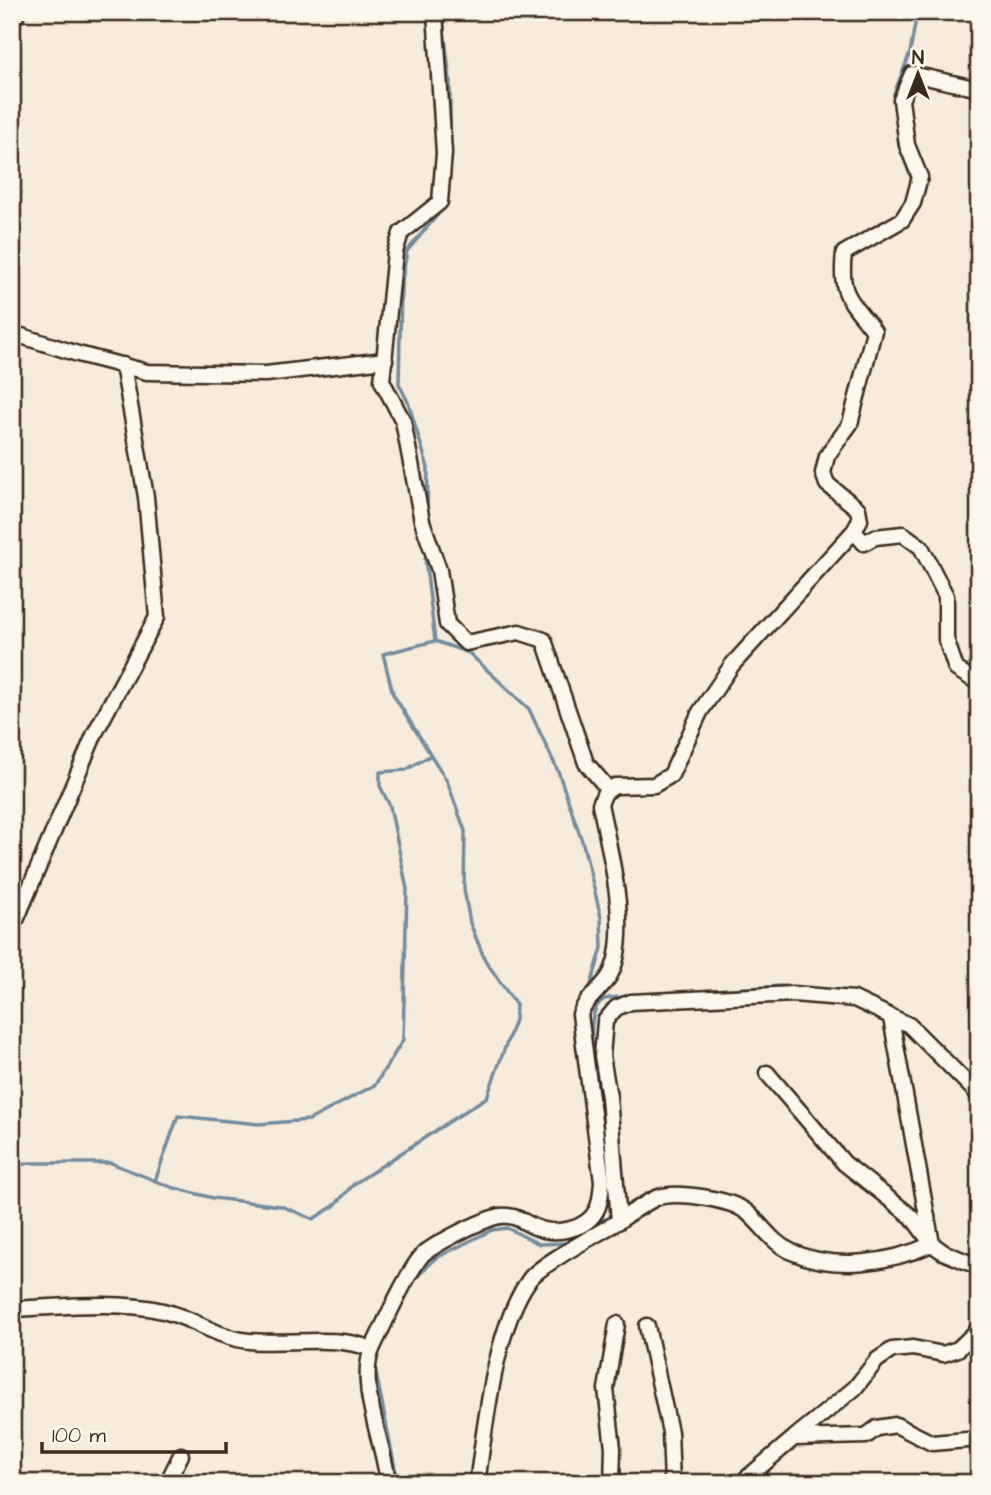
<svg xmlns="http://www.w3.org/2000/svg" width="991" height="1495" font-family="'Architects Daughter',sans-serif">
	<style>
		.lines { fill: none; stroke-linecap: round; stroke-linejoin: round }
		.stream { stroke: #728c9f; stroke-width: 3.5 }
		.street-casing { stroke: #3b2a1e; stroke-width: 19 }
		.street { stroke: #fbf7ec; stroke-width: 14 }
	</style>
	<rect width="100%" height="100%" fill="#f7ecdb"/>
	<filter id="ink" filterUnits="userSpaceOnUse"><feTurbulence type="fractalNoise" baseFrequency=".0143" numOctaves="2"/><feDisplacementMap in="SourceGraphic" scale="14" xChannelSelector="R" yChannelSelector="G"/><feConvolveMatrix kernelMatrix="1 2 1 2 8 2 1 2 1" color-interpolation-filters="sRGB"/></filter>
	<g filter="url(#ink)">
		<g class="lines">
			<g class="stream">
				<polyline points="442,12 450,81 450,146"/>
				<polyline points="895,101 894,94 910,53 917,12"/>
				<polyline points="896,115 899,146 911,177"/>
				<polyline points="427,510 428,468 408,402 399,384 401,286 407,251 445,206"/>
				<polyline points="425,558 435,641"/>
				<polyline points="666,993 781,986 847,992"/>
				<polyline points="874,1001 895,1012"/>
				<path d="M596,1085c-1,-21 -14,-76 9,-86 6,-2 16,-2 22,-2"/>
				<polyline points="12,1167 30,1163 111,1163 171,1187 213,1198 281,1206 313,1219 334,1206 354,1184 487,1097 515,1020 516,1005 485,960 470,923 464,889 465,831 447,781 393,694 383,654 435,641 469,653 529,709 558,771 583,844 601,917 602,948 590,988 581,998"/>
				<polyline points="155,1181 178,1116 259,1124 309,1120 375,1085 403,1040 407,889 390,806 380,786 380,772 406,770 431,755"/>
				<polyline points="585,1233 602,1220 606,1201"/>
				<polyline points="413,1281 436,1258 492,1230 507,1228 539,1244 570,1243"/>
				<polyline points="395,1316 405,1298"/>
				<polyline points="379,1348 375,1368 398,1483"/>
			</g>
			<defs>
				<g id="street">
					<polyline points="435,12 444,153 440,202 401,233 395,252 382,381 403,421 422,521 439,570 447,624 466,643 519,632 544,640 586,763 609,790"/>
					<polyline points="12,22 18,12"/>
					<polyline points="12,333 78,354 147,372 266,374 385,360"/>
					<polyline points="854,531 864,543 875,537 903,534 921,547 946,596 946,639 956,669 979,683"/>
					<polyline points="12,917 17,918 95,733 157,617 146,497 123,365"/>
					<polyline points="767,1073 844,1163 912,1217 932,1244 943,1252 979,1267"/>
					<path d="M619,1221c12,-8 24,-17 37,-23 19,-8 76,1 92,15 15,13 24,30 44,39 43,19 99,11 140,-8l-41,-226"/>
					<path d="M12,1309c46,-2 106,-9 151,2 31,7 54,27 86,30 41,4 85,-7 123,8 10,-20 40,-89 55,-98 16,-11 54,-31 73,-35 15,-2 23,6 35,11 20,9 52,3 62,-18 4,-8 4,-18 5,-27l-22,-168c6,-16 21,-24 30,-39 22,-41 -1,-127 -10,-171l5,-12 10,-6 39,-1 17,-10 29,-63 32,-47 122,-134 6,-11 -2,-11 -31,-25 -4,-11 4,-17 23,-32 24,-93c-24,-32 -35,-35 -30,-78l58,-33 11,-17 7,-26 -13,-32 -6,-45 11,-26 67,15"/>
					<polyline points="647,1326 670,1432 672,1483"/>
					<path d="M372,1349c-15,37 12,93 16,134"/>
					<polyline points="795,1437 855,1388 877,1360 892,1350 913,1348 943,1354 958,1349 979,1329"/>
					<polyline points="167,1483 181,1455"/>
					<path d="M477,1483c9,-60 17,-153 52,-203 11,-16 71,-47 90,-59l-10,-124 -7,-41 3,-35 11,-13 15,-6 162,-8 61,5 55,26 70,70"/>
					<polyline points="612,1483 613,1448 606,1389 617,1324"/>
					<polyline points="741,1483 794,1438 866,1436 877,1428 896,1425 932,1443 979,1439"/>
				</g>
			</defs>
			<use href="#street" class="street-casing"/>
			<use href="#street" class="street"/>
		</g>
	</g>
	<rect width="991" height="1495" fill="none" stroke="#fbf7ec" stroke-width="42"/>
	<rect x="21" y="21" width="949" height="1453" fill="none" stroke="#3b2a1e" stroke-width="2.5" filter="url(#ink)"/>
	<g transform="translate(918 74)" stroke="#fbf7ec" stroke-width="5" paint-order="stroke">
	<path d="M0-5L12 26L0 18L-12 26Z" fill="#3b2a1e"/>
	<text y="-10" font-size="19" font-weight="bold" text-anchor="middle" fill="#3b2a1e">N</text>
	</g>
	<path d="M42 1442v10h184v-10" fill="none" stroke="#3b2a1e" stroke-width="3.5"/>
	<text x="52" y="1442" font-size="21" fill="#3b2a1e" stroke="#fbf7ec" stroke-width="5" paint-order="stroke">100 m</text>
</svg>
